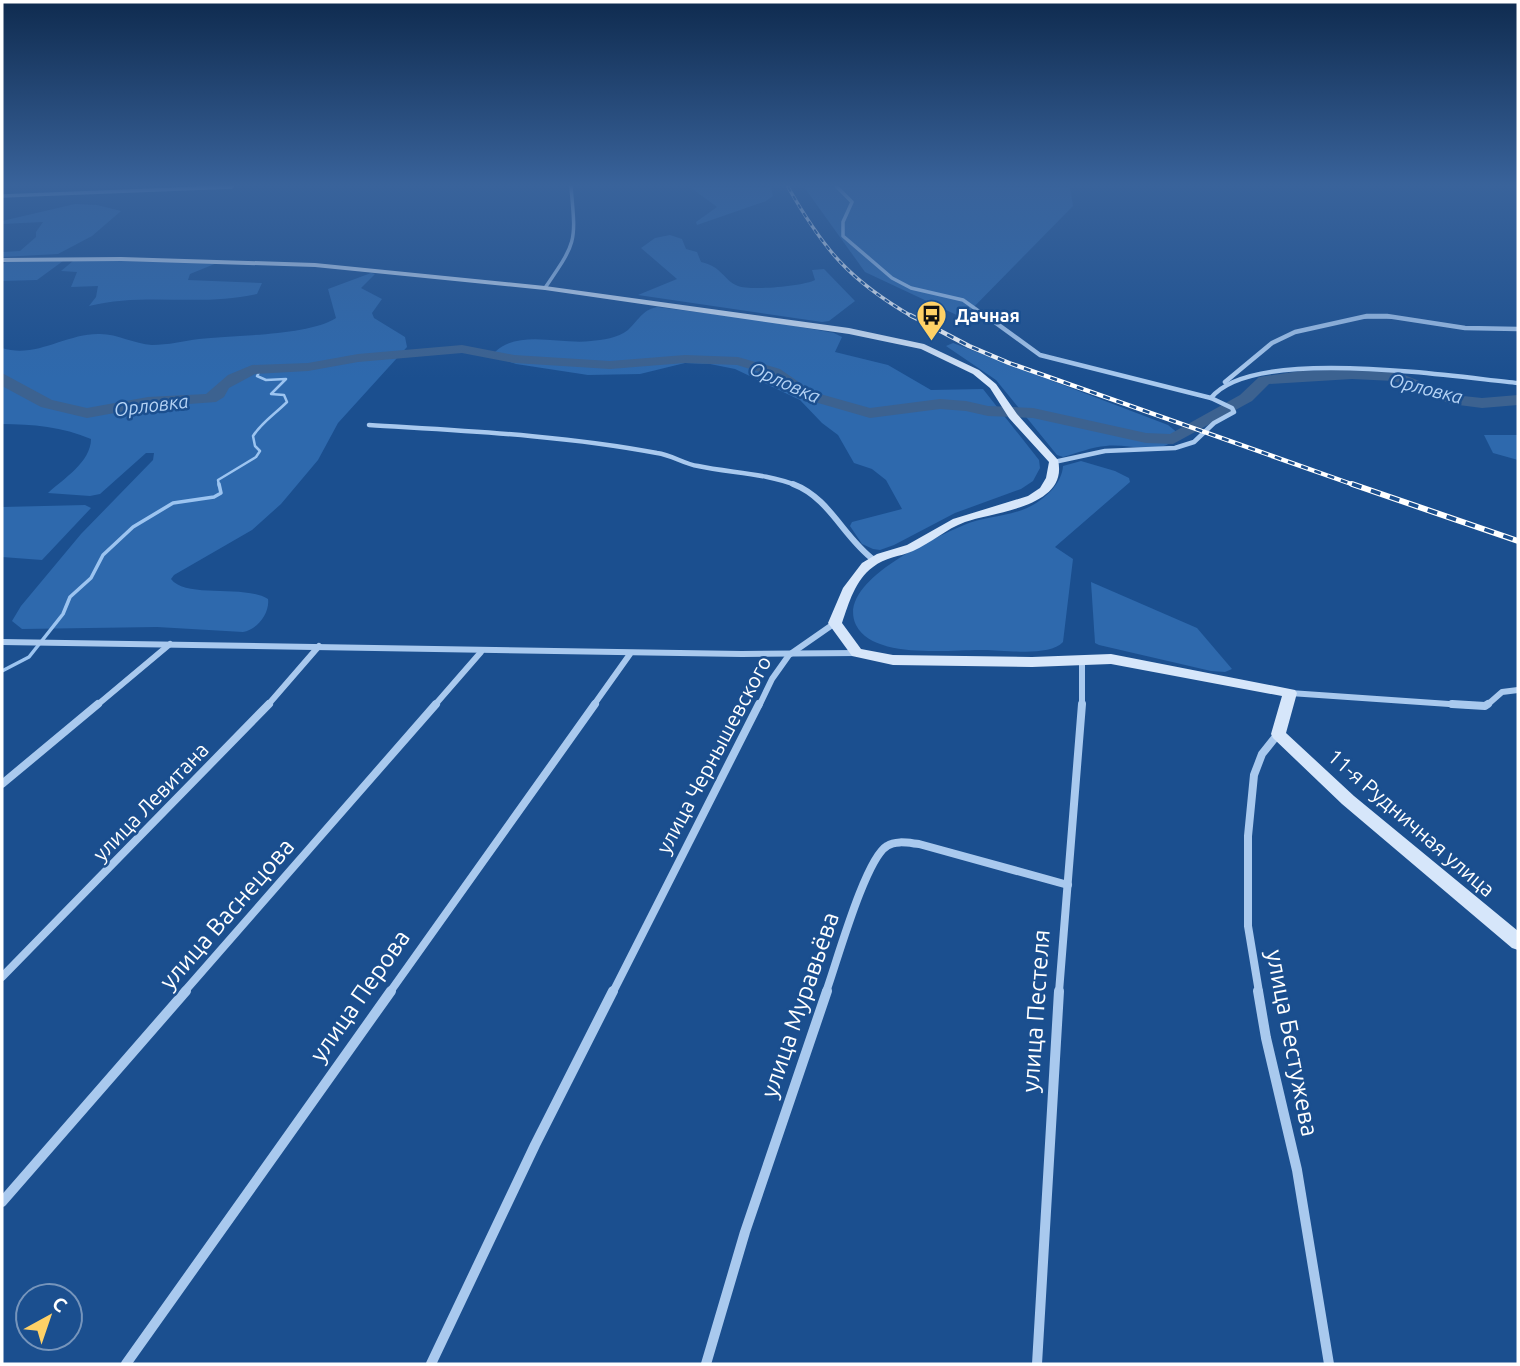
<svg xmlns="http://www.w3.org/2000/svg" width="1520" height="1366" font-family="Ubuntu,sans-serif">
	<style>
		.green { fill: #2e69ad }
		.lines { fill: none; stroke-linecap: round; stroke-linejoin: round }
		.stream-far1 { stroke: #9cc4f0; stroke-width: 2.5 }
		.stream { stroke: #9cc4f0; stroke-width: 3.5 }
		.river { fill: #3c6290; fill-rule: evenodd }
		.minor-far4 { stroke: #a9c9ee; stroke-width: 3.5 }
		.minor-far3 { stroke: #a9c9ee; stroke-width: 4.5 }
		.minor-far2 { stroke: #a9c9ee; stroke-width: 6 }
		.minor-far1 { stroke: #a9c9ee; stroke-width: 8 }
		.minor { stroke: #a9c9ee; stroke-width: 10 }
		.secondary { fill: #d6e6fa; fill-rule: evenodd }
		.rail-far2-casing { stroke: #fff; stroke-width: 3.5 }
		.rail-far1-casing { stroke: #fff; stroke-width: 4.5 }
		.rail-casing { stroke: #fff; stroke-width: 6 }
		.rail-far2 { stroke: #1b4f8f; stroke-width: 2; stroke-dasharray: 5; stroke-linecap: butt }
		.rail-far1 { stroke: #1b4f8f; stroke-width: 2.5; stroke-dasharray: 7; stroke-linecap: butt }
		.rail { stroke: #1b4f8f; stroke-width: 3.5; stroke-dasharray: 10; stroke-linecap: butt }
		.labels { text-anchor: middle; stroke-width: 5; stroke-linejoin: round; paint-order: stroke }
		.far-poi-label { font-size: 18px; font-weight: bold; fill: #fff; stroke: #1b4f8f; text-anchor: start }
		.far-water-label { font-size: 19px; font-style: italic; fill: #b5d3f5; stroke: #1b4f8f }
		.street-label { font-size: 21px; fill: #fff; stroke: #1b4f8f }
		.near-street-label { font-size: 24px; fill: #fff; stroke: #1b4f8f }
	</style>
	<rect width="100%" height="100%" fill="#1b4f8f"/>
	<g class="green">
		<polygon points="690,187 771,187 773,196 766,201 697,225 696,222 717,207"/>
		<polygon points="804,187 1070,187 1073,206 963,318 865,272"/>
		<polygon points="75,204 97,205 121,211 92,236 58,254 2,257 2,252 20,251 36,237 36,232 43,222 2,224 2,221"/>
		<path d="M670,235l12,4 4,10 11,3 4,10c22,5 22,18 37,24 13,5 66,0 77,-6l-3,-10 12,-1 31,32 -26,20 -7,1 -184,-27 39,-16 -36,-31 14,-10z"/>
		<path d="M80,260l137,3 -27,11 -2,6 74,3 -5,11c-57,13 -112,-2 -168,12l7,-9 2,-11 -27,1 6,-15 -16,-1 12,-10z"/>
		<polygon points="63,261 37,280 2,281 2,265 6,262"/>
		<path d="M371,273l4,1 -14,14 21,11 -10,14 2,5 31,19 2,10 -69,76 -20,37 -37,44 -29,26 -78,45 -3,4c15,20 72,5 97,20 2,14 -11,31 -25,33l-86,-5 -135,2 -10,-8 9,-15 60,-72 72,-74 1,-7h-8l-46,41 -10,2 -42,-3c15,-14 43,-31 43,-54 -28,-12 -59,-15 -89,-15v-76c34,11 64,-15 98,-14 18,0 34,10 52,11 16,0 32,-4 47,-6 35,-4 109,-3 137,-21l-8,-29z"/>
		<path d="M657,307l110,14 67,12 8,4 -7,15 53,13 43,25 52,-1 56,71 1,8 -7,13 -12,8 -66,24 -61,32 -14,5 -7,-1 -11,-5 -12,-18 2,-4 50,-13 -16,-29 -14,-11 -18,-6 -16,-28 -16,-12 -22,-23 -65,-31 -25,-5 -25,-1 -45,11 -52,1 -72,-11 -21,-7v-5c24,-23 66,-7 96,-11 11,-1 27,-3 37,-11 10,-9 14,-20 29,-23z"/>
		<path d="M953,343l215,82 11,9c-14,24 -50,9 -73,12 -14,1 -29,7 -43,11l-6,-2 -61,-75 -50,-34z"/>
		<polygon points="1484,435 1518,435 1518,460 1493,453"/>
		<path d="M1081,461l34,10 14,7 1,4 -75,65 18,12 -10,83c-15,16 -62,7 -83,8 -33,0 -107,9 -124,-25 -21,-43 78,-87 108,-100 21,-9 46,-8 67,-19 15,-8 31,-23 32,-40z"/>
		<polygon points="85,505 91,508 42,560 2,557 2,507"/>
		<polygon points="1091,582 1197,628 1232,669 1225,672 1211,671 1099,645 1095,643"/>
	</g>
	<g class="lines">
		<path class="stream-far1" d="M219,486l-1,-6 38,-23 4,-6 -5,-5 -2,-10c9,-14 22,-22 34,-34l-3,-7 -13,-1 15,-15 -20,1 -9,-4 4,-7"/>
		<polyline class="stream" points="2,671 29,657 63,614 70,597 91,578 103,555 133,527 173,503 214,497 221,493 219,484"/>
		<polygon class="river" points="462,345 514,355 610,361 685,355 738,357 780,369 813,392 870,408 940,399 966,401 988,406 1033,408 1146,433 1170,434 1240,395 1259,377 1300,371 1352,369 1397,372 1454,395 1482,398 1518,395 1518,405 1482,408 1451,404 1394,381 1352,379 1269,384 1252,401 1173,444 1146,443 1033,418 988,416 966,411 940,409 870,418 801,398 770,375 737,365 685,363 610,369 514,363 462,353 358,362 308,371 255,374 229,388 224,397 216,402 148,407 87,418 41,407 2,386 2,373 52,400 87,408 148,397 206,394 228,375 252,365 308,363 358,354"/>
		<g class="minor-far4">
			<polyline points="837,187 852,202 843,222 843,236 892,278 911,288 963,300 987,317"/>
			<polyline points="2,196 232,187"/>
			<path d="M545,288c32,-47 31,-45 26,-101"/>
			<polyline points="1362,317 1394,317"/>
		</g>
		<g class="minor-far3">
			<polyline points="985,315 1040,355 1211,398"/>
			<polyline points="1225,382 1272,343 1295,332 1367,316 1387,316 1465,328 1518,329"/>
			<path d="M369,425c96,6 194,10 288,28 15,2 27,11 41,13 33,7 68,7 100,20"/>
			<path d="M1054,462l51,-11 70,-3 19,-6 20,-19 20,-11 -2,-4 -21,-10c42,-53 242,-21 307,-15"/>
		</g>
		<g class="minor-far2">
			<path d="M793,484c37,14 50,53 81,76"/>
			<polyline points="2,642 742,654 857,653"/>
			<polyline points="1290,693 1478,706"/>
			<polyline points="96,706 170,644"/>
			<polyline points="267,706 319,646"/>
			<polyline points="434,706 481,652"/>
			<polyline points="593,706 630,654"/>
			<polyline points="759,706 772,679 789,655 835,623"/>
			<polyline points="1082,706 1082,660"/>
			<polyline points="1486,706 1502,692 1518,690"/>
		</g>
		<g class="minor-far1">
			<polyline points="1452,704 1485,706 1488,704"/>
			<polyline points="2,784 98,704"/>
			<polyline points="2,977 269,704"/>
			<polyline points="184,992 436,704"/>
			<polyline points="390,992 595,704"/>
			<polyline points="613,992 759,704"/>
			<path d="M826,992c10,-27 39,-133 61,-146 9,-6 22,-3 32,-2l149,41"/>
			<polyline points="1059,992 1082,704"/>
			<polyline points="1259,992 1248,926 1248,836 1254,775 1262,754 1278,734"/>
		</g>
		<g class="minor">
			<polyline points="1258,991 1266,1038 1297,1170 1329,1364"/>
			<polyline points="2,1202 186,991"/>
			<polyline points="126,1364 391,991"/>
			<polyline points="431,1364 535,1145 613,991"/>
			<polyline points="706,1364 745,1232 827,991"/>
			<polyline points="1037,1364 1059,991"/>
		</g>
		<path class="secondary" d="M121,257l194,6 230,23 304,42 75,16 55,26 17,14 21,30 41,46c11,47 -64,52 -93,62 -19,7 -34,21 -52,29 -14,6 -28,6 -40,16 -18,13 -24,36 -31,56l19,26 32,6 139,2 79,-3 184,36 2,3 -11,40 68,63 164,135v19l-6,-2 -170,-144 -69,-66 -2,-4 11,-38 -171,-32 -79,3 -139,-2 -41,-9 -24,-33 15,-35 19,-25 15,-9 30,-9 46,-26 75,-23 12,-8 6,-10 3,-16 -40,-44 -19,-30 -17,-14 -52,-25 -72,-15 -304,-44 -230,-23 -194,-6 -119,1v-4z"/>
		<defs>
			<path id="rail-far2" d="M788,187c36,63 61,93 125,130"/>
			<polyline id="rail-far1" points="910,315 969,346 1009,363 1357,486"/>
			<polyline id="rail" points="1352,484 1518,541"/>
		</defs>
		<use href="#rail-far2" class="rail-far2-casing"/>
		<use href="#rail-far1" class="rail-far1-casing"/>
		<use href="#rail" class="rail-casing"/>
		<use href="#rail-far2" class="rail-far2"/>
		<use href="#rail-far1" class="rail-far1"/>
		<use href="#rail" class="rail"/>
	</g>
	<linearGradient id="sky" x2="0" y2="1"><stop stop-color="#0f2b4f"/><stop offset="0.49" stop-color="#39639b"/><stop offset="1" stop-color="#39639b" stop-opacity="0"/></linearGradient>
	<rect width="1520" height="378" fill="url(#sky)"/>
	<defs>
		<symbol id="bus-pin" viewBox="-11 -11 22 30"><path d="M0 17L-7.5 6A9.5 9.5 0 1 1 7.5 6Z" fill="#ffd166" stroke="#1b4f8f"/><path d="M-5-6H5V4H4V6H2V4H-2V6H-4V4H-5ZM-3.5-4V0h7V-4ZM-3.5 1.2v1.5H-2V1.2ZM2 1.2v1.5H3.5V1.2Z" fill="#111"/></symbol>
	</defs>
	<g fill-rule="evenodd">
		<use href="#bus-pin" x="914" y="298" width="35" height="47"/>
	</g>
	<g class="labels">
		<g class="far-poi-label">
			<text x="955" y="322">Дачная</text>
		</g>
		<g class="far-water-label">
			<text transform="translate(785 382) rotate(24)" y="7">Орловка</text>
			<text transform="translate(1426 388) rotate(14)" y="7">Орловка</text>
			<text transform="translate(151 405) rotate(-7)" y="7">Орловка</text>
		</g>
		<g class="street-label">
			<text transform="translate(714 755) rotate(-62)" y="7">улица Чернышевского</text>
			<text transform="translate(151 802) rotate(-46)" y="7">улица Левитана</text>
			<text transform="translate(1411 823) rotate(41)" y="7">11-я Рудничная улица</text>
		</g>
		<g class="near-street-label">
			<text transform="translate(227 914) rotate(-49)" y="8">улица Васнецова</text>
			<text transform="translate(360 996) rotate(-55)" y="8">улица Перова</text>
			<text transform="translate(800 1005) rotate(-71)" y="8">улица Муравьёва</text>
			<text transform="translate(1036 1011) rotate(-86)" y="8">улица Пестеля</text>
			<text transform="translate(1292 1043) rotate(79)" y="8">улица Бестужева</text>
		</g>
	</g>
	<rect width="1520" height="1366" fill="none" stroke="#ffffff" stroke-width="7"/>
	<g transform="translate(49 1317) rotate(40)"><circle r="33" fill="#1b4f8f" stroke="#7695bc" stroke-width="2"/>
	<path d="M0-5L12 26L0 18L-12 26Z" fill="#ffd166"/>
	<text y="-10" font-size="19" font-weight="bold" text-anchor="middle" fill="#ffffff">С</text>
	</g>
</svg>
